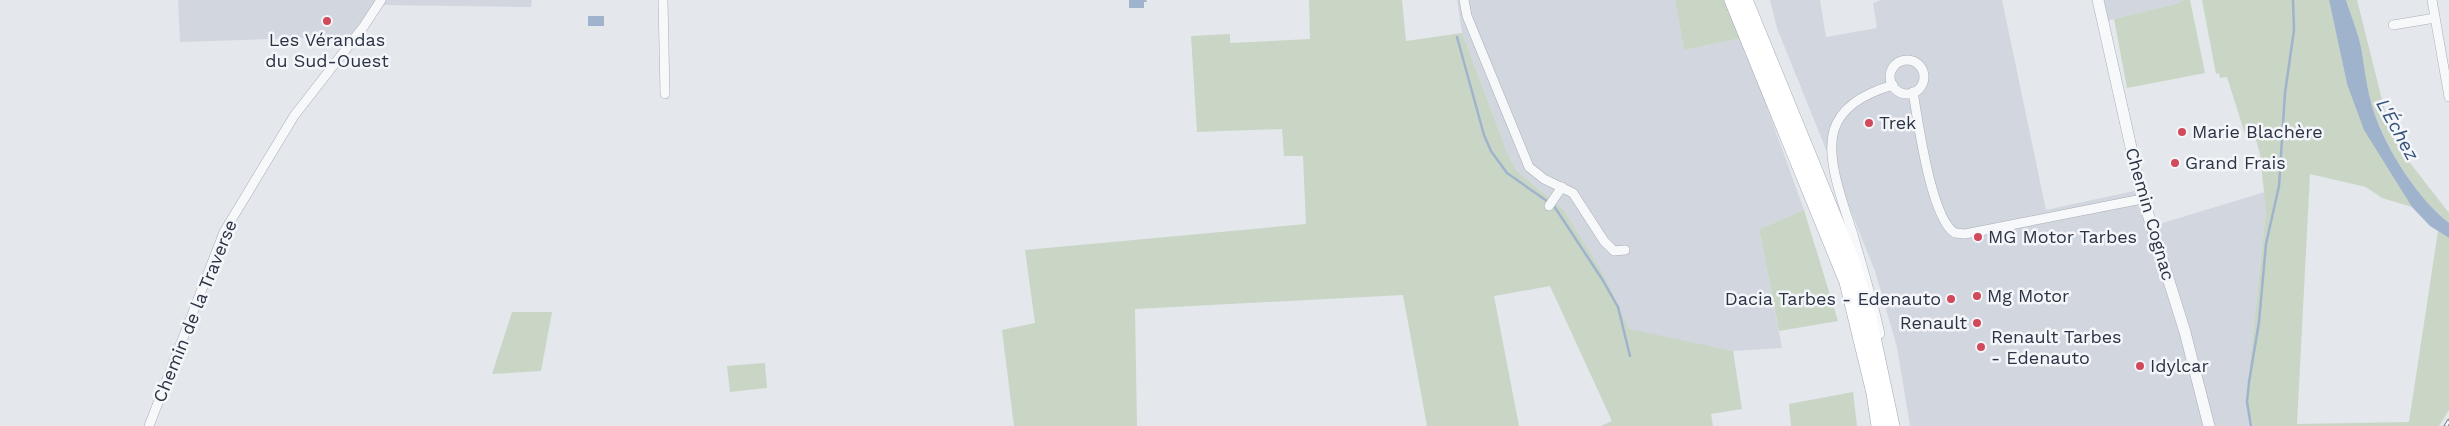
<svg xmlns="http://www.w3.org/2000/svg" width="2449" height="426" font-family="'Work Sans',sans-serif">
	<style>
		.built { fill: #d2d6de }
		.green { fill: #c9d6c5 }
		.water { fill: #9fb4cc }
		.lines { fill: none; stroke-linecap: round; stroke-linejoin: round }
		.stream { stroke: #9fb4cc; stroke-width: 2.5 }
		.minor-casing { stroke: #a9aeb7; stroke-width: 10 }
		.tertiary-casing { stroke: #a9aeb7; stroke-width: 12 }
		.primary-casing { stroke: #a3abb8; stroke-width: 16 }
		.minor { stroke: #f7f8fa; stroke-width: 9 }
		.tertiary { stroke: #f7f8fa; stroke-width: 11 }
		.primary { stroke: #fff; stroke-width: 15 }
		.rail-casing { stroke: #7d8696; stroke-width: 4.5 }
		.rail { stroke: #f4f6f9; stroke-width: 2.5; stroke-dasharray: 8; stroke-linecap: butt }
		.poi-dot { fill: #d1495b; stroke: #f4f6f9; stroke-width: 2 }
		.labels { text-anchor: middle; stroke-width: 5; stroke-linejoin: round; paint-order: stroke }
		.poi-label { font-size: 18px; fill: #2b3445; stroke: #f4f6f9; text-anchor: start }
		.street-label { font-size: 18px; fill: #2b3445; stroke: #f4f6f9 }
		.water-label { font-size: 19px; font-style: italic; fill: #34527a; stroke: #f4f6f9 }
	</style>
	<rect width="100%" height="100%" fill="#e4e7ec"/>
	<g class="built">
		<polygon points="178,0 532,0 531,7 384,5 360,36 180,42"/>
		<polygon points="1457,0 1675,0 1684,50 1742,38 1804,210 1759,229 1782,348 1733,351 1629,330 1604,275 1564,210 1517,171 1507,152 1462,33"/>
		<polygon points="1770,0 1820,0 1826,37 1877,28 1873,3 1881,0 2002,0 2046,210 2148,188 2156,225 2265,192 2266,211 2246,401 2253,426 1910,426 1897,347 1875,271 1777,28"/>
		<polygon points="2097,0 2183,0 2179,3 2102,22"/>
	</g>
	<g class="green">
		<polygon points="1309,0 1402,0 1406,41 1462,33 1507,152 1517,171 1564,210 1604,275 1629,329 1733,351 1742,409 1711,414 1713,426 1601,426 1612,421 1550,286 1494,296 1519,426 1427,426 1403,295 1135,309 1137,426 1014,426 1002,330 1035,323 1025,250 1306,224 1303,156 1284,156 1282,129 1197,132 1191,36 1230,34 1230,43 1310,39"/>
		<polygon points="1675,0 1726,0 1742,38 1684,50"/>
		<polygon points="2183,0 2190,0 2205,73 2127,88 2114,19 2179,3"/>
		<polygon points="2202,0 2329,0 2347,84 2385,162 2412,207 2382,198 2366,187 2310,174 2297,424 2409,422 2438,231 2449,238 2449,410 2439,426 2253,426 2246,401 2266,211 2260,154 2256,140 2244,131 2227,77 2220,78 2219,73 2216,74"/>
		<path d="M2346,0h11l27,108 16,42 49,63v10c-31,-24 -63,-74 -75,-111 -6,-18 -8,-34 -11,-53 -2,-20 -11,-40 -17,-59z"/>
		<polygon points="1804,210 1838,321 1779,331 1759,229"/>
		<polygon points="512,312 552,312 541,371 492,374"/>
		<polygon points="765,363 767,388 730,392 727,366"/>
		<polygon points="1853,392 1857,426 1791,426 1789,404"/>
	</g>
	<g class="water">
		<polygon points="1129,0 1146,0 1147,2 1144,2 1144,8 1129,8"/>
		<path d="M2329,0h17c6,19 15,39 17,59 3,19 5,35 11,53 12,37 44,87 75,111v15l-19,-12 -18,-19 -48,-77 -17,-46z"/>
		<rect x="588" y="16" width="16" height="10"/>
	</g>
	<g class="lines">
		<g class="stream">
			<polyline points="1457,37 1484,135 1491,151 1507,173 1554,206 1602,279 1618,307 1630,356"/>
			<polyline points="2251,426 2247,402 2249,382 2259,322 2266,244 2279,186 2285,93 2294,30 2293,0"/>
		</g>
		<defs>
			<g id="minor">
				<polyline points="663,0 665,94"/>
				<polyline points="1464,0 1467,16 1529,167 1544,179 1573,193 1604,241 1614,251 1625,250"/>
				<polyline points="2432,0 2449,97"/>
				<polyline points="2393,25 2435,18"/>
				<circle cx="1907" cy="77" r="17"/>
				<path d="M1913,92c5,29 18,127 42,141l10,1 177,-35"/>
				<polyline points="1549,206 1562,187"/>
				<path d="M1880,334c-7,-33 -17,-65 -26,-96 -9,-30 -29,-78 -20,-108 8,-26 35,-38 59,-45"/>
				<polyline points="149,426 224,232 294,116 364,26 381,0"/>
			</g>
			<polyline id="tertiary" points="2098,0 2141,192 2185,332 2209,426"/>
			<g id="primary">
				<polyline points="1732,0 1847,282 1874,393 1879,426"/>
				<polyline points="1745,0 1851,259 1867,309 1892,426"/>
			</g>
		</defs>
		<use href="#minor" class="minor-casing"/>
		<use href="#tertiary" class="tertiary-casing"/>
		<use href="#primary" class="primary-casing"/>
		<use href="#minor" class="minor"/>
		<use href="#tertiary" class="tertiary"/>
		<use href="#primary" class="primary"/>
		<defs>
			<polyline id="rail" points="2446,426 2449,421"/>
		</defs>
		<use href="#rail" class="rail-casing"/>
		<use href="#rail" class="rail"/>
	</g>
	<g class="poi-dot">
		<circle cx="327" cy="21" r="5"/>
		<circle cx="1869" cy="123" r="5"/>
		<circle cx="2182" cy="132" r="5"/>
		<circle cx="2175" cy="163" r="5"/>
		<circle cx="1978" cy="237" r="5"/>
		<circle cx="1977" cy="296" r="5"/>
		<circle cx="1951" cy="299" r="5"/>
		<circle cx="1977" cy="323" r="5"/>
		<circle cx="1981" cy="347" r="5"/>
		<circle cx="2140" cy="366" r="5"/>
	</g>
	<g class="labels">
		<g class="poi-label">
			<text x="327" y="46" text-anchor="middle">Les Vérandas<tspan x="327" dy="21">du Sud-Ouest</tspan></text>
			<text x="1879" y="129">Trek</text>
			<text x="2192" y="138">Marie Blachère</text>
			<text x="2185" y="169">Grand Frais</text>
			<text x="1988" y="243">MG Motor Tarbes</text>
			<text x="1987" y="302">Mg Motor</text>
			<text x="1941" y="305" text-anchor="end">Dacia Tarbes - Edenauto</text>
			<text x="1967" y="329" text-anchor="end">Renault</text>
			<text x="1991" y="343">Renault Tarbes<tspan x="1991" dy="21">- Edenauto</tspan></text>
			<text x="2150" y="372">Idylcar</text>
		</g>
		<g class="street-label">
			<text transform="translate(2150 214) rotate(74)" y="6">Chemin Cognac</text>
			<text transform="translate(195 311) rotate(-68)" y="6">Chemin de la Traverse</text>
		</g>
		<g class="water-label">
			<text transform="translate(2398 129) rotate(61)" y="7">L'Échez</text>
		</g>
	</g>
</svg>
